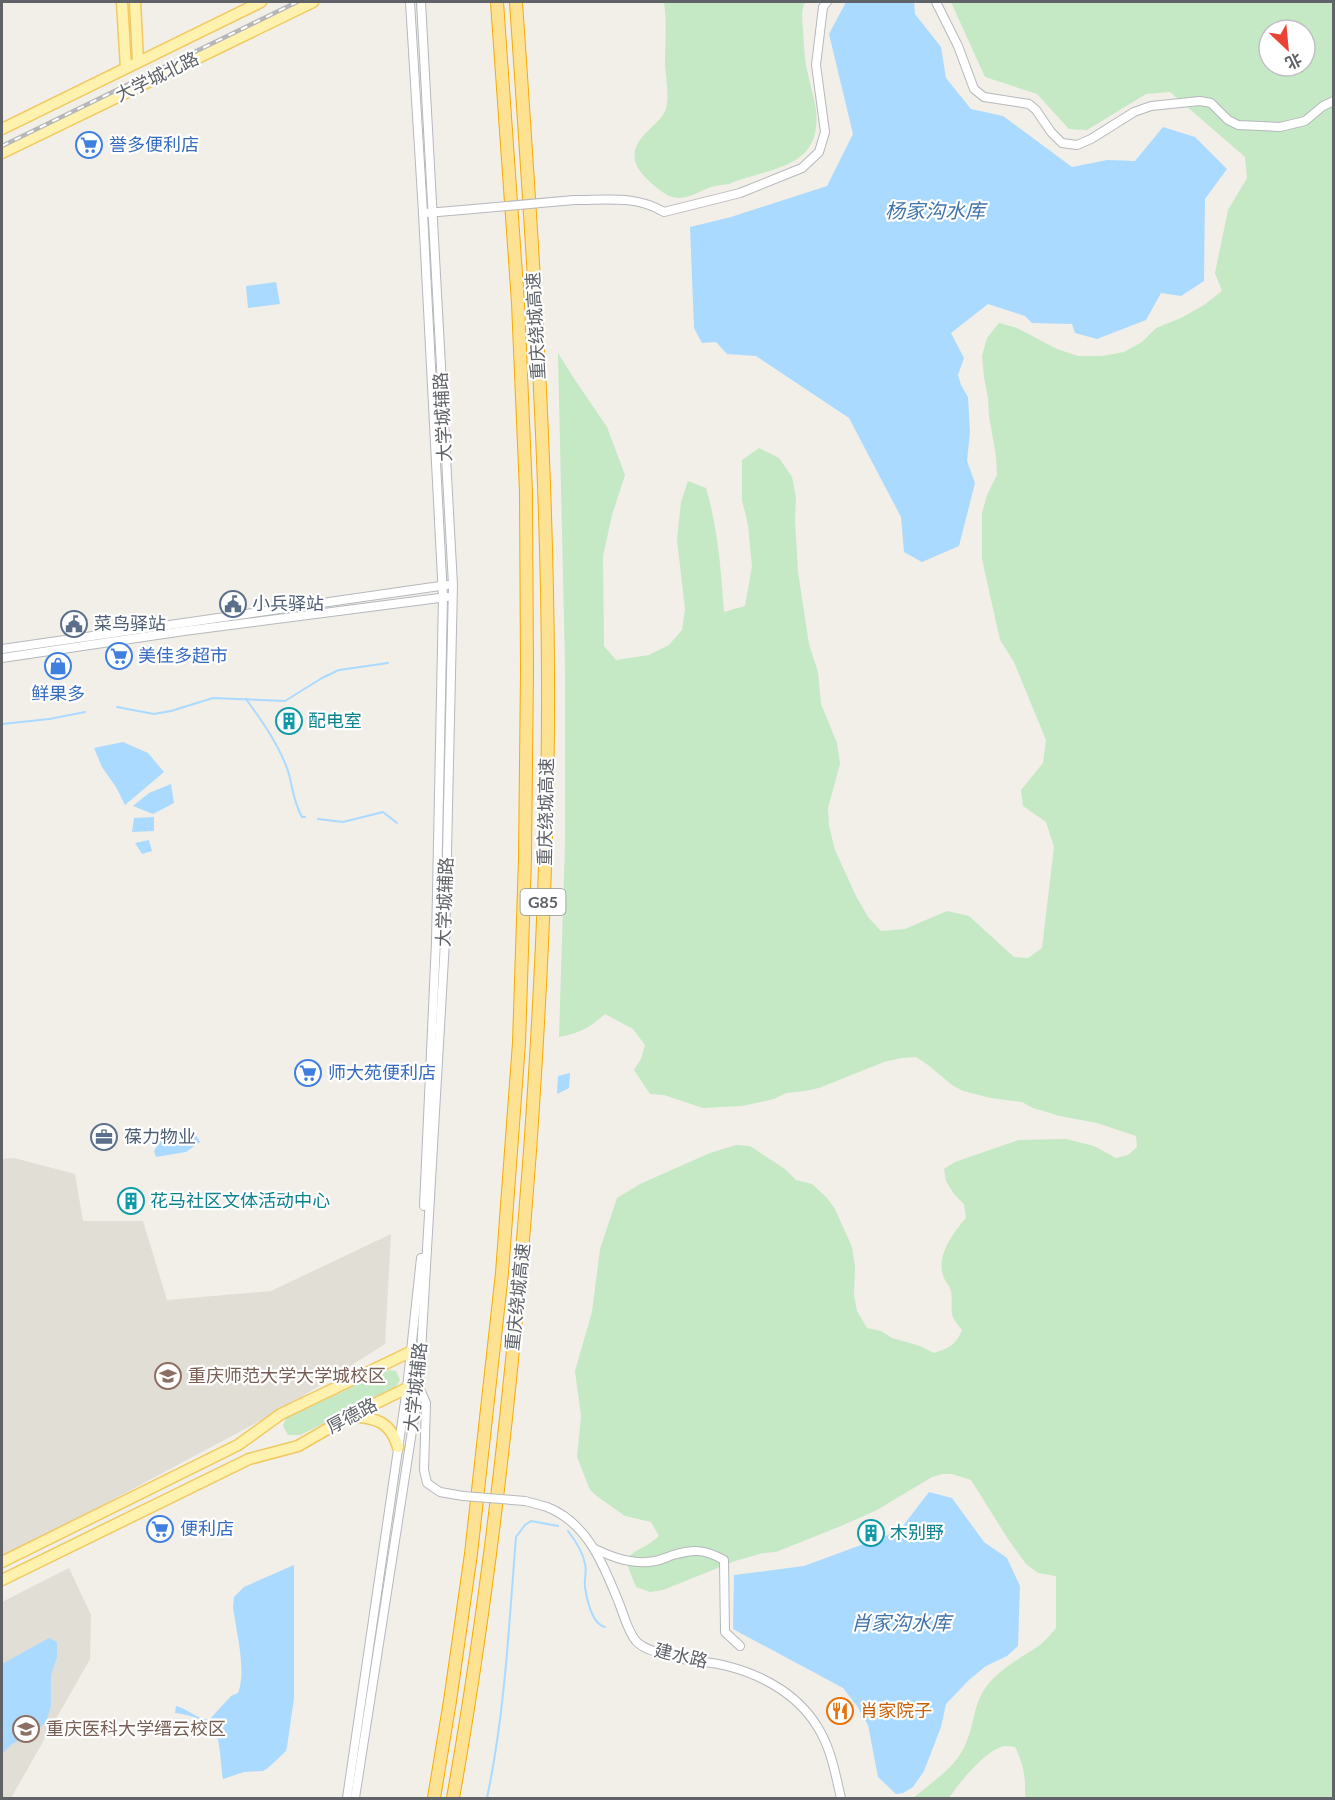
<svg xmlns="http://www.w3.org/2000/svg" width="1335" height="1800" font-family="Lato,'Noto Sans SC',sans-serif">
	<style>
		.education { fill: #e1ded6 }
		.green { fill: #c5e8c5; fill-rule: evenodd }
		.water { fill: #aadaff }
		.lines { fill: none; stroke-linecap: round; stroke-linejoin: round }
		.stream { stroke: #aadaff; stroke-width: 2 }
		.minor-casing { stroke: #b5b8bc; stroke-width: 10 }
		.major-casing { stroke: #f2c960; stroke-width: 13 }
		.highway-casing { stroke: #f9ab00; stroke-width: 14 }
		.minor { stroke: #fff; stroke-width: 8 }
		.major { stroke: #fff2af; stroke-width: 10 }
		.highway { stroke: #fde293; stroke-width: 12 }
		.rail-casing { stroke: #b6b7b8; stroke-width: 4.5 }
		.rail { stroke: #fff; stroke-width: 2; stroke-dasharray: 7; stroke-linecap: butt }
		.minor-bridge-casing { stroke: #b5b8bc; stroke-width: 10; stroke-linecap: butt }
		.minor-bridge { stroke: #fff; stroke-width: 8 }
		.labels { text-anchor: middle; stroke-width: 4.5; stroke-linejoin: round; paint-order: stroke }
		.shield { fill: #fff; stroke: #8f9295; stroke-width: 1.5 }
		.shield-label { font-size: 16px; font-weight: bold; fill: #5f6368 }
		.street-label { font-size: 18px; fill: #5f6368; stroke: #fff }
		.shop-label { font-size: 18px; fill: #366cbe; stroke: #fff; text-anchor: start }
		.service-label { font-size: 18px; fill: #4e5e75; stroke: #fff; text-anchor: start }
		.culture-label { font-size: 18px; fill: #0d838f; stroke: #fff; text-anchor: start }
		.education-label { font-size: 18px; fill: #785e54; stroke: #fff; text-anchor: start }
		.food-label { font-size: 18px; fill: #c56008; stroke: #fff; text-anchor: start }
		.water-label { font-size: 20px; font-style: italic; fill: #4174aa; stroke: #fff }
	</style>
	<rect width="100%" height="100%" fill="#f1efe8"/>
	<g class="education">
		<polygon points="14,1158 75,1174 83,1221 143,1221 167,1300 271,1291 391,1234 385,1344 284,1408 2,1559 2,1159"/>
		<polygon points="69,1568 91,1615 90,1659 11,1798 2,1798 2,1602"/>
	</g>
	<g class="green">
		<path d="M664,2h141c-4,8 -3,18 -2,27 1,15 1,30 5,45 4,22 13,39 6,63 -9,29 -47,34 -72,42 -4,1 -8,3 -13,5 -6,1 -12,1 -18,3 -12,4 -25,14 -39,10 -10,-3 -33,-23 -36,-33 -8,-26 21,-35 29,-53 5,-12 1,-32 0,-46 0,-21 2,-42 -1,-63z"/>
		<path d="M951,2h382v1796h-308c1,-18 -1,-34 -10,-51 -3,0 -7,-1 -10,-1 -19,3 -46,37 -56,52h-36c20,-17 43,-30 53,-55 9,-20 7,-38 20,-56 14,-19 35,-29 54,-42 6,-5 11,-11 16,-17v-52l-18,-3 -12,-9 -18,-25 -37,-59 -19,-6h-10l-10,3 -55,33 -36,16 -65,26 -13,1 -28,8 -72,29 -13,2 -14,-5 -8,-20v-10c11,-9 20,-11 31,-21l-8,-14 -26,-6 -27,-19 -8,-7 -13,-33 4,-41 -6,-45 17,-59 8,-63 17,-51 23,-14 70,-31 26,-8 14,1 35,23 11,11 16,4 15,14 8,11 17,38 3,20 -1,28 3,16 10,17 14,3 11,7 28,8 14,7c15,-5 22,-8 28,-23 -16,-18 -8,-19 -11,-39 -1,-5 -5,-8 -7,-13 -9,-21 9,-45 22,-60l-2,-14 -10,-10 -8,-13 -2,-12 11,-7 64,-22 47,-1 28,7 22,12 12,-3 9,-8 -1,-11 -39,-13 -37,-7 -27,-8 -11,-6 -31,-4 -28,-7 -11,-6 -24,-20 -12,-8 -15,1 -17,4 -65,26 -14,3 -19,2 -12,6 -32,7 -39,2 -39,-13 -14,-1 -16,-24 7,-11 4,-14 -12,-16 -28,-15c-16,14 -25,19 -46,23l6,-194v-177l-7,-313 17,27 32,47 18,48 -13,40 -9,41 1,90 12,14 33,-5 20,-10 13,-15 3,-21 -8,-69 4,-38 7,-21 18,7c12,41 15,82 18,124l21,-6 7,-40 -4,-41 -6,-25v-40l17,-12 20,10 13,19 4,21 -1,23 3,50 5,34 6,39 9,28 3,32 16,39 3,21 -12,44 1,18 6,24 21,46 12,21 13,14 24,-2 42,-18 22,5 45,41 14,1 14,-10 12,-101 -8,-25 -23,-16 -2,-16 22,-27 3,-23 -32,-78 -14,-22 -18,-81v-46l5,-18 10,-20 -1,-19 -7,-40 -1,-18 -4,-21 -2,-21 5,-18 12,-15 18,5 40,21 21,7h24l22,-4 18,-10 14,-14 25,-10 23,-13 18,-14 -7,-18 13,-63 19,-32 -2,-21 -75,-65 -24,2 -59,36 -18,-1 -32,-35 -52,-17zM1269,30h36v36h-36z"/>
		<polygon points="389,1370 396,1371 400,1380 394,1389 300,1435 288,1435 283,1426 286,1418"/>
	</g>
	<g class="water">
		<polygon points="846,2 914,2 915,14 941,47 946,78 971,109 1003,116 1072,167 1107,160 1135,161 1163,127 1195,137 1227,169 1205,199 1204,281 1181,296 1161,293 1146,320 1097,339 1075,333 1072,324 1032,323 1025,316 988,304 951,333 964,358 958,375 961,385 968,397 970,432 967,461 975,483 959,546 922,562 904,552 901,517 849,418 756,356 727,354 716,342 702,343 694,328 690,227 731,217 827,186 853,134 829,34"/>
		<polygon points="276,282 280,304 248,308 246,286"/>
		<polygon points="123,742 148,753 164,772 125,805 116,787 102,767 94,748"/>
		<polygon points="171,784 174,803 153,814 133,806 149,793"/>
		<polygon points="154,817 154,831 132,832 134,818"/>
		<polygon points="149,840 152,851 142,854 135,843"/>
		<polygon points="570,1073 569,1088 557,1094 558,1076"/>
		<polygon points="192,1129 200,1142 186,1152 156,1157 154,1151 161,1139 162,1132 175,1135"/>
		<polygon points="929,1492 952,1498 984,1542 1007,1558 1020,1586 1018,1646 1007,1656 986,1666 969,1680 946,1704 941,1727 924,1771 913,1787 903,1793 896,1794 878,1777 868,1725 857,1706 843,1688 733,1629 734,1575 804,1566 899,1531"/>
		<path d="M294,1565v133l-7,49 -1,4 -18,17 -5,3 -19,1 -21,7c-2,-11 -3,-43 -9,-51 -6,-8 -29,-14 -39,-15l1,-7c12,3 21,13 33,14l22,-24 7,-3c9,-22 -2,-62 -5,-86l1,-10 10,-10z"/>
		<polygon points="49,1638 57,1642 57,1657 51,1675 51,1706 46,1722 35,1732 12,1744 2,1754 2,1664"/>
	</g>
	<g class="lines">
		<g class="stream">
			<path d="M246,699c16,22 31,43 41,69 6,17 5,31 15,49h3"/>
			<polyline points="117,707 154,714 171,711 213,698 285,701 322,678 339,670 388,663"/>
			<polyline points="2,724 49,719 85,712"/>
			<polyline points="318,819 343,822 383,812 397,823"/>
			<path d="M568,1531c7,9 15,21 17,33 2,8 -1,16 0,23 2,13 7,37 20,40"/>
			<path d="M487,1798c18,-85 22,-174 29,-261l9,-12 6,-4 27,5"/>
		</g>
		<defs>
			<g id="minor">
				<polyline points="410,2 423,213 443,597 436,942 424,1206"/>
				<polyline points="936,2 958,46 974,89 984,97 1029,104 1036,110 1051,132 1062,143 1077,145 1091,139 1134,112 1151,106 1200,101 1211,103 1228,120 1238,125 1280,127 1305,121 1323,106 1334,101"/>
				<path d="M574,200c32,0 62,-5 90,12l76,-19 62,-25 17,-16 6,-20 -9,-67 7,-58 4,-5"/>
				<polyline points="426,213 462,210"/>
				<polyline points="2,649 447,585"/>
				<polyline points="2,658 184,631 447,597"/>
				<polyline points="419,1387 426,1403 424,1470 427,1483 440,1492 463,1496"/>
				<path d="M525,1501c8,2 15,4 22,6 41,16 57,59 72,96 5,12 8,27 17,38 8,9 25,12 37,16 18,5 37,4 54,9 39,10 75,31 94,67 11,20 15,44 20,65"/>
				<path d="M595,1549c19,9 38,16 60,12 6,-1 12,-4 18,-6 21,-6 31,-6 51,5l1,72 15,14"/>
				<polyline points="347,1798 407,1388 421,1258"/>
				<polyline points="355,1798 419,1386 445,941 453,585 421,2"/>
			</g>
			<g id="major">
				<polyline points="122,2 126,68"/>
				<polyline points="135,2 138,61"/>
				<polyline points="2,129 261,2"/>
				<polyline points="2,153 313,2"/>
				<path d="M351,1416c25,2 39,5 47,31"/>
				<polyline points="2,1562 238,1445 281,1414 410,1352 419,1386 407,1388 350,1416 298,1446 249,1459 2,1580"/>
			</g>
			<g id="highway">
				<polyline points="434,1798 450,1701 471,1554 502,1273 519,1043 525,858 527,671 526,492 518,303 497,2"/>
				<path d="M453,1798c38,-214 61,-430 77,-647 11,-159 19,-320 18,-480 -1,-223 -17,-447 -32,-669"/>
			</g>
		</defs>
		<use href="#minor" class="minor-casing"/>
		<use href="#major" class="major-casing"/>
		<use href="#highway" class="highway-casing"/>
		<use href="#minor" class="minor"/>
		<use href="#major" class="major"/>
		<use href="#highway" class="highway"/>
		<defs>
			<polyline id="rail" points="2,146 297,2"/>
		</defs>
		<use href="#rail" class="rail-casing"/>
		<use href="#rail" class="rail"/>
		<defs>
			<g id="minor-bridge">
				<polyline points="462,210 574,200"/>
				<polyline points="463,1496 525,1501"/>
			</g>
		</defs>
		<use href="#minor-bridge" class="minor-bridge-casing"/>
		<use href="#minor-bridge" class="minor-bridge"/>
	</g>
	<defs>
		<symbol id="supermarket-ring" viewBox="-11 -11 22 22"><circle r="9.5" fill="#fff" stroke="#3f7fe0" stroke-width="1.5"/><path d="M-6-5.5h2.5l.6 2H6L4.5 2H-2.5L-4.4-4H-6ZM-1.5 3.2a1.3 1.3 0 1 0 .1 0ZM3 3.2a1.3 1.3 0 1 0 .1 0Z" fill="#3f7fe0"/></symbol>
		<symbol id="civic-ring" viewBox="-11 -11 22 22"><circle r="9.5" fill="#fff" stroke="#5c6f8a" stroke-width="1.5"/><path d="M-.6-6.5H3V-4.5H.6V-3L4-1V1h2V6H-6V1h2V-1L-.6-3ZM-1.2 2.5V6h2.4V2.5Z" fill="#5c6f8a"/></symbol>
		<symbol id="shop-ring" viewBox="-11 -11 22 22"><circle r="9.5" fill="#fff" stroke="#3f7fe0" stroke-width="1.5"/><path d="M-5-2.5h2.3a2.7 3.5 0 0 1 5.4 0H5L5.5 6h-11ZM-1.5-2.5h3a1.5 2.3 0 0 0-3 0Z" fill="#3f7fe0"/></symbol>
		<symbol id="building-ring" viewBox="-11 -11 22 22"><circle r="9.5" fill="#fff" stroke="#0f9aa8" stroke-width="1.5"/><path d="M-4-6H4V6H1V3H-1V6H-4ZM-2.5-4.3h1.7v1.8h-1.7ZM.8-4.3h1.7v1.8H.8ZM-2.5-1h1.7V.8h-1.7ZM.8-1h1.7V.8H.8Z" fill="#0f9aa8"/></symbol>
		<symbol id="office-ring" viewBox="-11 -11 22 22"><circle r="9.5" fill="#fff" stroke="#5c6f8a" stroke-width="1.5"/><path d="M-6-3h4V-5.5h4V-3h4V5H-6ZM-1-4.5V-3h2v-1.5ZM-6 0V1H6V0Z" fill="#5c6f8a"/></symbol>
		<symbol id="university-ring" viewBox="-11 -11 22 22"><circle r="9.5" fill="#fff" stroke="#8d6e63" stroke-width="1.5"/><path d="M0-5L7-2L0 1L-7-2ZM-4 1L0 2.5L4 1V4Q0 6-4 4Z" fill="#8d6e63"/></symbol>
		<symbol id="restaurant-ring" viewBox="-11 -11 22 22"><circle r="9.5" fill="#fff" stroke="#e8710a" stroke-width="1.5"/><path d="M-5-6h1v4h1v-4h1v4h1v-4h1v5L-1.5 .5V6h-2V.5L-5-1ZM5-6V6H3V1.5H1.5Q1.5-4 5-6Z" fill="#e8710a"/></symbol>
	</defs>
	<g fill-rule="evenodd">
		<use href="#supermarket-ring" x="74" y="130" width="30" height="30"/>
		<use href="#civic-ring" x="218" y="589" width="30" height="30"/>
		<use href="#civic-ring" x="59" y="609" width="30" height="30"/>
		<use href="#supermarket-ring" x="104" y="641" width="30" height="30"/>
		<use href="#shop-ring" x="43" y="651" width="30" height="30"/>
		<use href="#building-ring" x="274" y="706" width="30" height="30"/>
		<use href="#supermarket-ring" x="293" y="1058" width="30" height="30"/>
		<use href="#office-ring" x="89" y="1122" width="30" height="30"/>
		<use href="#building-ring" x="116" y="1186" width="30" height="30"/>
		<use href="#university-ring" x="153" y="1361" width="30" height="30"/>
		<use href="#supermarket-ring" x="145" y="1514" width="30" height="30"/>
		<use href="#building-ring" x="856" y="1518" width="30" height="30"/>
		<use href="#restaurant-ring" x="825" y="1696" width="30" height="30"/>
		<use href="#university-ring" x="11" y="1714" width="30" height="30"/>
	</g>
	<g class="labels">
		<rect class="shield" x="520.5" y="889" width="45" height="26" rx="4.5"/>
		<g class="shield-label">
			<text x="543" y="908">G85</text>
		</g>
		<g class="street-label">
			<text transform="translate(157 77) rotate(-26)" y="6">大学城北路</text>
			<text transform="translate(536 326) rotate(-93)" y="6">重庆绕城高速</text>
			<text transform="translate(443 417) rotate(-93)" y="6">大学城辅路</text>
			<text transform="translate(546 812) rotate(-89)" y="6">重庆绕城高速</text>
			<text transform="translate(445 902) rotate(-88)" y="6">大学城辅路</text>
			<text transform="translate(518 1297) rotate(-84)" y="6">重庆绕城高速</text>
			<text transform="translate(416 1387) rotate(-84)" y="6">大学城辅路</text>
			<text transform="translate(352 1416) rotate(-28)" y="6">厚德路</text>
			<text transform="translate(681 1656) rotate(13)" y="6">建水路</text>
		</g>
		<g class="shop-label">
			<text x="109" y="151">誉多便利店</text>
			<text x="138" y="662">美佳多超市</text>
			<text x="58" y="700" text-anchor="middle">鲜果多</text>
			<text x="328" y="1079">师大苑便利店</text>
			<text x="180" y="1535">便利店</text>
		</g>
		<g class="service-label">
			<text x="252" y="610">小兵驿站</text>
			<text x="94" y="630">菜鸟驿站</text>
			<text x="124" y="1143">葆力物业</text>
		</g>
		<g class="culture-label">
			<text x="308" y="727">配电室</text>
			<text x="150" y="1207">花马社区文体活动中心</text>
			<text x="890" y="1539">木别野</text>
		</g>
		<g class="education-label">
			<text x="188" y="1382">重庆师范大学大学城校区</text>
			<text x="46" y="1735">重庆医科大学缙云校区</text>
		</g>
		<g class="food-label">
			<text x="860" y="1717">肖家院子</text>
		</g>
		<g class="water-label">
			<text x="935" y="218">杨家沟水库</text>
			<text x="901" y="1630">肖家沟水库</text>
		</g>
	</g>
	<rect width="1335" height="1800" fill="none" stroke="#5f6368" stroke-width="6"/>
	<g transform="translate(1287 48) rotate(154)"><circle r="28" fill="#ffffff" stroke="#bfc1c3" stroke-width="1.5"/>
	<path d="M0-4.5L10 22L0 15L-10 22Z" fill="#ea4335"/>
	<text y="-9" font-size="16" font-weight="bold" text-anchor="middle" fill="#5f6368">北</text>
	</g>
</svg>
